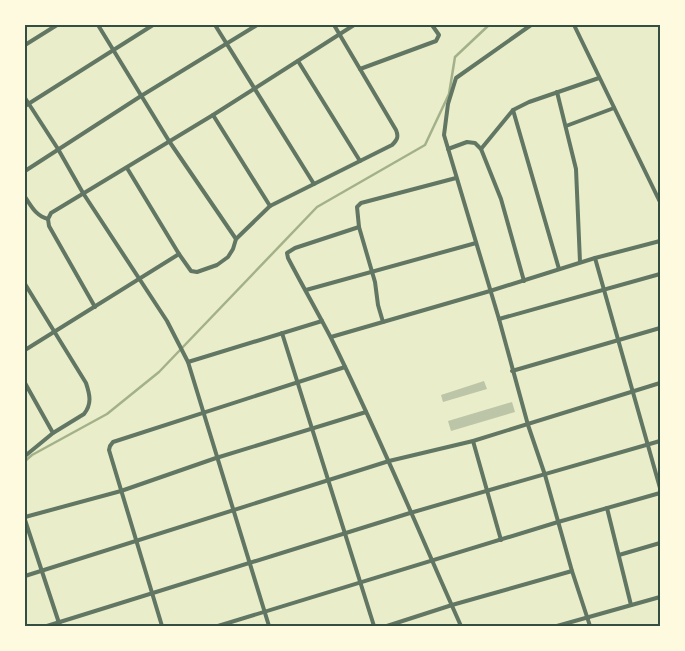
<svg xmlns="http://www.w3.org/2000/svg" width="685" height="651" font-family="Jost,sans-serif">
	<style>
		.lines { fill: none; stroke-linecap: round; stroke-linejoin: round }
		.stream { stroke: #a3b18a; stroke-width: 2.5 }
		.building { fill: #bcc5a7 }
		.minor { stroke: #617663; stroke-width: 4 }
		.neatline { fill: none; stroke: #344e41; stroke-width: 2 }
	</style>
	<rect width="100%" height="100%" fill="#e9edc9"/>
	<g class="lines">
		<polyline class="stream" points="25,461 32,455 107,414 159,372 317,207 425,145 449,94 455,57 489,25"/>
	</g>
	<g class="building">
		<polygon points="484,381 487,389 443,402 441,395"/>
		<polygon points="512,402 515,412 451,431 448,421"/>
	</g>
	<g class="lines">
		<g class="minor">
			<polyline points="98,25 169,141 236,239"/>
			<polyline points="215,25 314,184"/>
			<polyline points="531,25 456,78 448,104 444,135 499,319 528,425 545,475 572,571 590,626"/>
			<polyline points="574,25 660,202"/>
			<polyline points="25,45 57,25"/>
			<polyline points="298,61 360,161"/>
			<polyline points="360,69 436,41 439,35 432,25"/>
			<polyline points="557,92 576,169 580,262"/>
			<polyline points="25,98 58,149 83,193 167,321 188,362 269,626"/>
			<polyline points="25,106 153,25"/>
			<polyline points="513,110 559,269"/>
			<polyline points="213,115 270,206"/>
			<polyline points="566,126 614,108"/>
			<polyline points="448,149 467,142 475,143 481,149 501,199 524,281"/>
			<polyline points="481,149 513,110 529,102 599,78"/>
			<polyline points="25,171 141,96 257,25"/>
			<path d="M25,197c7,10 11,19 23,22"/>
			<path d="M359,227l-64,21 -8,5 1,5c14,27 29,53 43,80 47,94 87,192 130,288"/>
			<path d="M179,254l12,17 6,1 20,-7 11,-8 5,-8 3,-10 34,-33 122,-61c5,-5 7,-8 4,-15l-62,-105"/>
			<polyline points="595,258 660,488"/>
			<path d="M25,284l61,99c4,12 6,21 -2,31l-31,19 -28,23"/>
			<polyline points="306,290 476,243"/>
			<polyline points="95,307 49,226 48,219 51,213 213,115 354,25"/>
			<polyline points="499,319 660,274"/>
			<polyline points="383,322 378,305 375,282 359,227 357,207 361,203 456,178"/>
			<polyline points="282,333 374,626"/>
			<polyline points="331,337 490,291 595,258 660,241"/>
			<polyline points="25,350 179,254 127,168"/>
			<polyline points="188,362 322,321"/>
			<polyline points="512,371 660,328"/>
			<polyline points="25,383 53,433"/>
			<polyline points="473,441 501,540"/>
			<polyline points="607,508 631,605"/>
			<polyline points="25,517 121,491 216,458 366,412"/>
			<polyline points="25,520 60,626"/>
			<polyline points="619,555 660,543"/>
			<polyline points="25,576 389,461 473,441 660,383"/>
			<polyline points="47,626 410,513 660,441"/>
			<polyline points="162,626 109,450 110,446 113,442 345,367"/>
			<polyline points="218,626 558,522 660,493"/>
			<polyline points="387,626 452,605 572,571"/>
			<polyline points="557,626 660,597"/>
		</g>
	</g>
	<rect width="685" height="651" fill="none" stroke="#fefae0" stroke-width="52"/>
	<rect x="26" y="26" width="633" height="599" class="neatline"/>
</svg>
